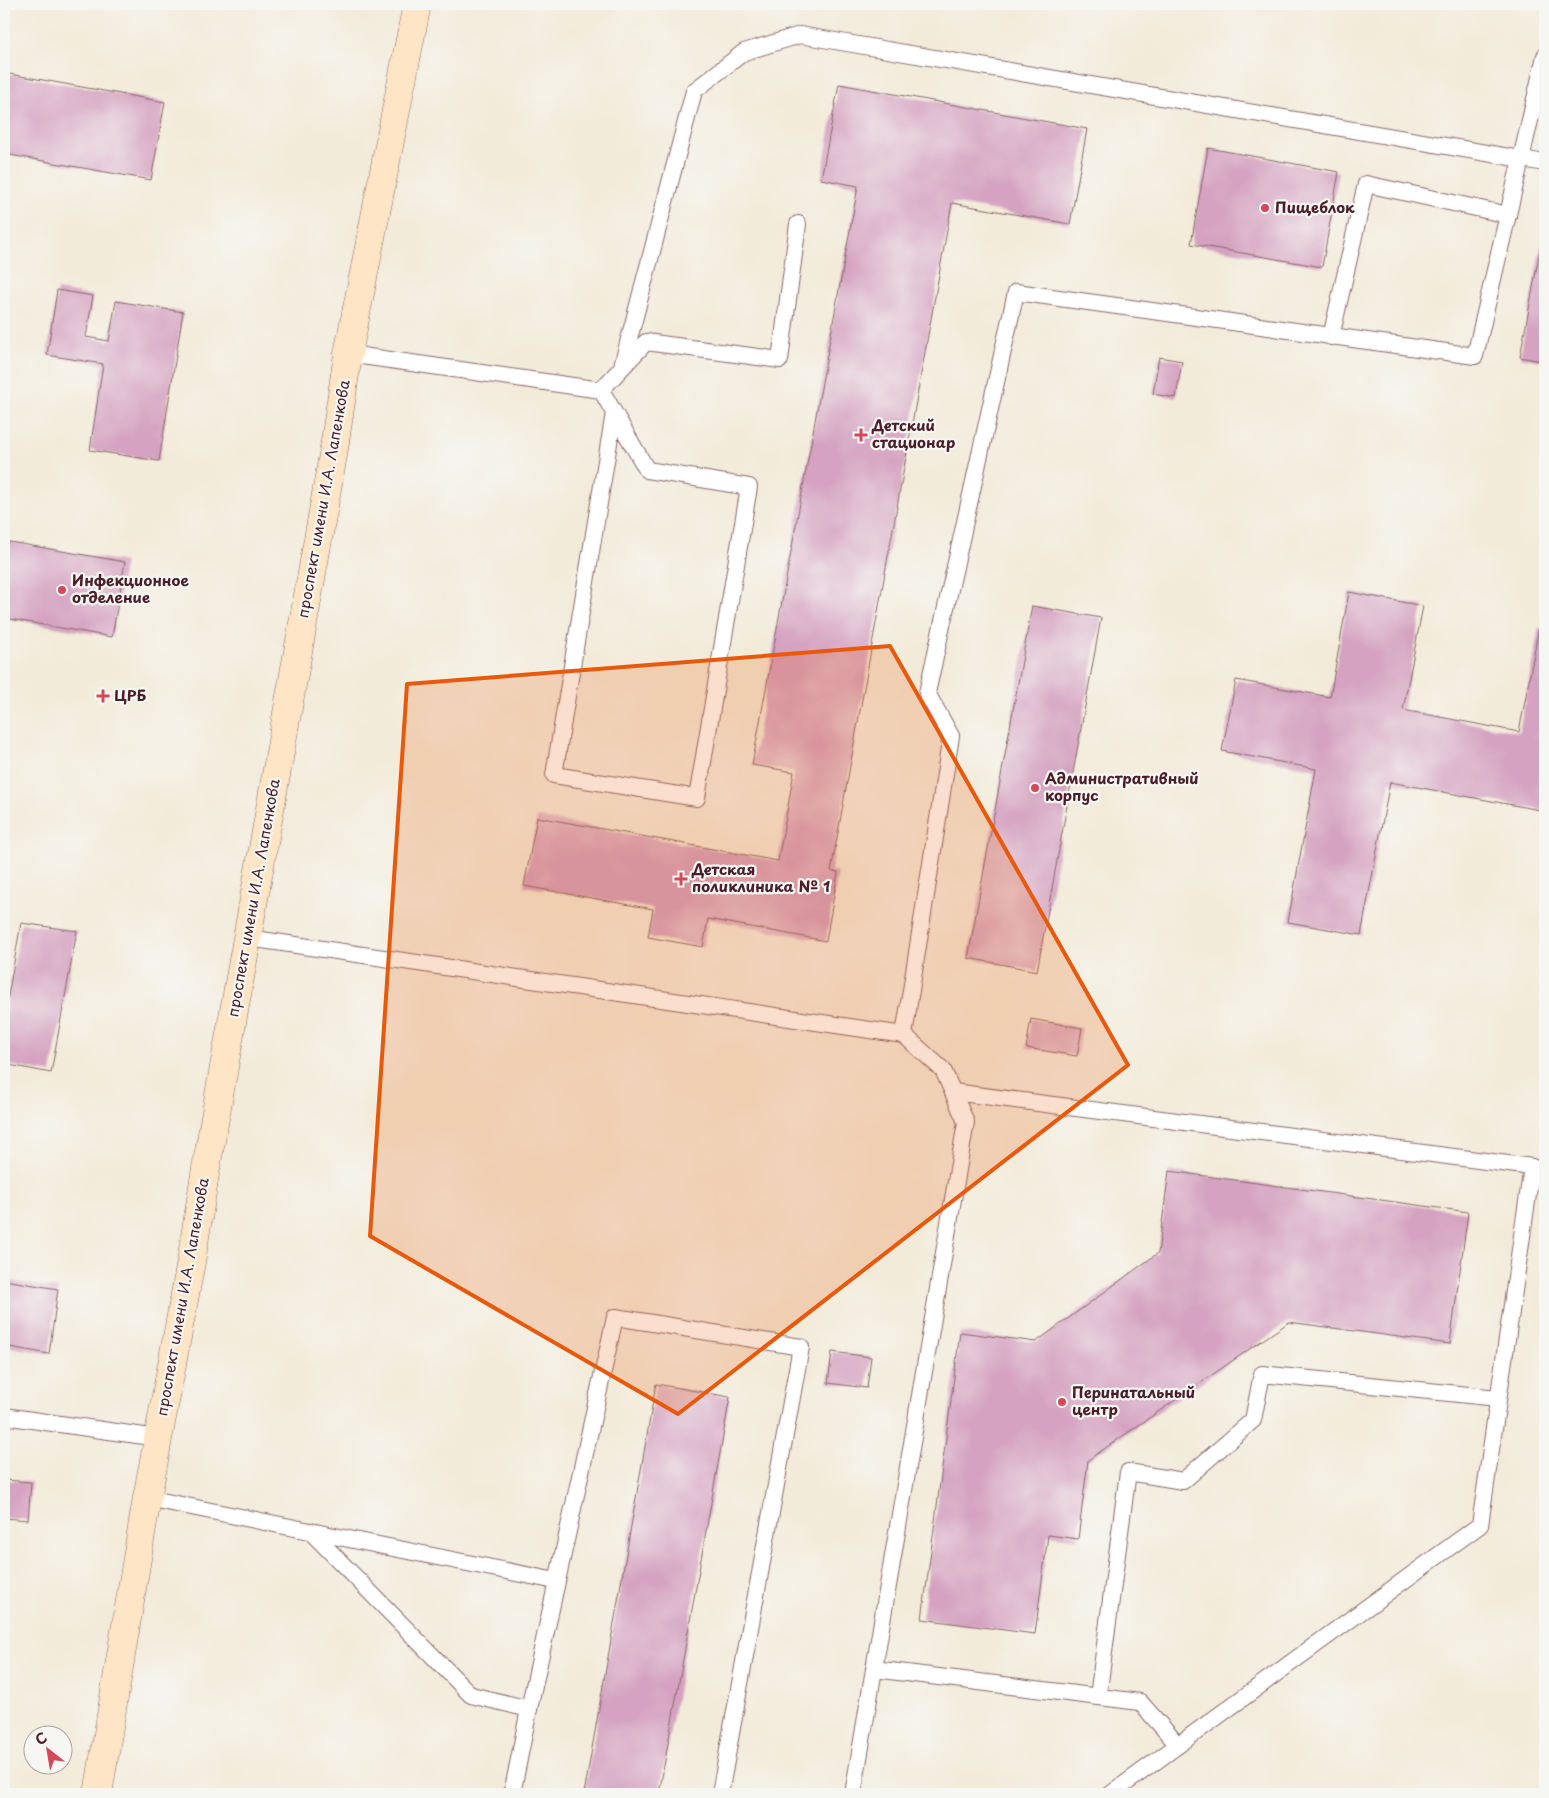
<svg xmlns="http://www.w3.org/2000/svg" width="1549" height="1798" font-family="'Playpen Sans',sans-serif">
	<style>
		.building { fill: #d5a3c1 }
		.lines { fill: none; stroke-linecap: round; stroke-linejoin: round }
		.lane-casing { stroke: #856668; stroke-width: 18 }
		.secondary-casing { stroke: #856668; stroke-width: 29 }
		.lane { stroke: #fff; stroke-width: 16 }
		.secondary { stroke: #fde5c5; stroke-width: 28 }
		.marked { fill: #e8590c; fill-opacity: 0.2; stroke: #e8590c; stroke-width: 4; stroke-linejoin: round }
		.poi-dot { fill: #d1495b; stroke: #f6f6f2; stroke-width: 2 }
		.labels { text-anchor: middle; stroke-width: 4.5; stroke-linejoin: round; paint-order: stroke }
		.poi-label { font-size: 15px; font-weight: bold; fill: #4a1f2b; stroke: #f6f6f2; text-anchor: start }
		.street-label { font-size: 15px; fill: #4a1f2b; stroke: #f6f6f2 }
	</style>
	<rect width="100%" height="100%" fill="#f6f6f2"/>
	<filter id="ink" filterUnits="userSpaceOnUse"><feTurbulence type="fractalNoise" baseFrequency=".02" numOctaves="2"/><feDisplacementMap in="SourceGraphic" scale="10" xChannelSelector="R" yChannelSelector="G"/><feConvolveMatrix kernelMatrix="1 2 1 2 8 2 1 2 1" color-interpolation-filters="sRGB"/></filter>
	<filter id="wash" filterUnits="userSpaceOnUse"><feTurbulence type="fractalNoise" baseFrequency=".0096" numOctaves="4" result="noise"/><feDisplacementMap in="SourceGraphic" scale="20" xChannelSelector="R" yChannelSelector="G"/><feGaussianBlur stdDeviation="1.12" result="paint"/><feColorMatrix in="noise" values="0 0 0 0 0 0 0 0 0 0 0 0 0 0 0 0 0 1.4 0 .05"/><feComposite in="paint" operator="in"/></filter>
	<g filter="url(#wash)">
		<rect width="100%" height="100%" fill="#f3ebda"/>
		<g id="blocks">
			<g class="building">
				<polygon points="4,73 165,102 151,180 4,154"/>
				<polygon points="839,84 1087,129 1070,224 952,203 831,871 838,872 826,941 708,919 703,947 648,937 653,909 524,886 537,817 778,861 794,772 752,765 858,186 821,179"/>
				<polygon points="1208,148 1339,172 1322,267 1191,244"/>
				<polygon points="1543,234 1545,234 1545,362 1520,357"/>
				<polygon points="57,290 93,296 86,337 109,341 116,301 183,312 159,461 90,450 103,364 47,355"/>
				<polygon points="1159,357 1182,361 1176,398 1153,394"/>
				<polygon points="4,541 125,562 112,637 4,618"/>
				<polygon points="1349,592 1423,606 1403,710 1519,732 1539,628 1545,629 1545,811 1390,782 1361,935 1288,922 1316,769 1222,751 1236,680 1330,697"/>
				<polygon points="1032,606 1101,618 1037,971 968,958"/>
				<polygon points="21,923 77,931 51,1073 4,1064 4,1019"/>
				<polygon points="1031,1019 1082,1028 1077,1056 1026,1048"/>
				<polygon points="1169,1171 1468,1212 1450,1344 1289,1322 1088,1460 1078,1539 1048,1535 1035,1634 922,1619 960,1332 1036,1342 1158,1253"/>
				<polygon points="4,1280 58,1289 49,1354 4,1346"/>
				<polygon points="832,1352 871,1357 867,1388 828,1383"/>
				<polygon points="656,1384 730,1397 659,1794 584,1794"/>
				<polygon points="4,1480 31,1482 28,1520 4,1518"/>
			</g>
		</g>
	</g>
	<g filter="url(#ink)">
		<use href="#blocks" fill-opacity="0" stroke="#856668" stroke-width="1"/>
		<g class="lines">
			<defs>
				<g id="lane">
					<polyline points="1331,337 1366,184 1508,215"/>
					<polyline points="348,354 601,390"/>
					<polyline points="622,366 694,91 744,52 800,35 1545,163"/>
					<polyline points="614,413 554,775 697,798 749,487 647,470 601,390 646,342 780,360 798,224"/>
					<polyline points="248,938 904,1035 951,736 927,693 1016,292 1475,356 1545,56"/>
					<polyline points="953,1092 1532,1167 1480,1525 1111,1794"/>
					<polyline points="4,1416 158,1438"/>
					<polyline points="147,1498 556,1581"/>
					<polyline points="310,1531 471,1695 529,1709 615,1317 801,1347 720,1794"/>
					<polyline points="874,1669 1140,1702 1178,1745"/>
					<polyline points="1098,1697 1128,1472 1183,1481 1253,1420 1262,1374 1498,1398"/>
					<polyline points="512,1794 529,1709"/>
					<polyline points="853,1794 966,1122 943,1070 904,1035"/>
				</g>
				<polyline id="secondary" points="98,1794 147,1498 191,1262 205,1174 333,455 348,354 417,4"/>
			</defs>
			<use href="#lane" class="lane-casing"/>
			<use href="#secondary" class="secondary-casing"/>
			<use href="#lane" class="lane"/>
			<use href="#secondary" class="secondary"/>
		</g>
	</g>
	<path class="marked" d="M890,646l238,419 -450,349 -308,-178 37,-552z"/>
	<g class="poi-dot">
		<circle cx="1265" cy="208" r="5"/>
		<path d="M858.5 427.5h5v5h5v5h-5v5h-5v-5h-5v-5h5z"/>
		<circle cx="62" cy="590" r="5"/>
		<path d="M100.5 688.5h5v5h5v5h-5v5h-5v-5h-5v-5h5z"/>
		<circle cx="1035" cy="788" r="5"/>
		<path d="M678.5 871.5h5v5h5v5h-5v5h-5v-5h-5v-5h5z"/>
		<circle cx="1062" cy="1402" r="5"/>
	</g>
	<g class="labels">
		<g class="poi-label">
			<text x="1275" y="213">Пищеблок</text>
			<text x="872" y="431">Детский<tspan x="872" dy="17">стационар</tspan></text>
			<text x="72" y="586">Инфекционное<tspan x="72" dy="17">отделение</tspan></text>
			<text x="114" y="701">ЦРБ</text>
			<text x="1045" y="784">Административный<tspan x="1045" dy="17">корпус</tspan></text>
			<text x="692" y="875">Детская<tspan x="692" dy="17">поликлиника № 1</tspan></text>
			<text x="1072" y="1398">Перинатальный<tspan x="1072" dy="17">центр</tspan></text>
		</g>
		<g class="street-label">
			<text transform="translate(324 499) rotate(-80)" y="5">проспект имени И.А. Лапенкова</text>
			<text transform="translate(254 898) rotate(-80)" y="5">проспект имени И.А. Лапенкова</text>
			<text transform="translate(183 1297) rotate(-80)" y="5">проспект имени И.А. Лапенкова</text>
		</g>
	</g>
	<rect width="1549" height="1798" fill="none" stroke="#f6f6f2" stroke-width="20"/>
	<g transform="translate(48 1750) rotate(329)"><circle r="24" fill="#f6f6f2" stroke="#b1a0a2"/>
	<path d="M0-4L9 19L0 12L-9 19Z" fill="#d1495b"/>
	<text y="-8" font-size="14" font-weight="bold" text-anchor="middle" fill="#4a1f2b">С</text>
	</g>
</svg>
